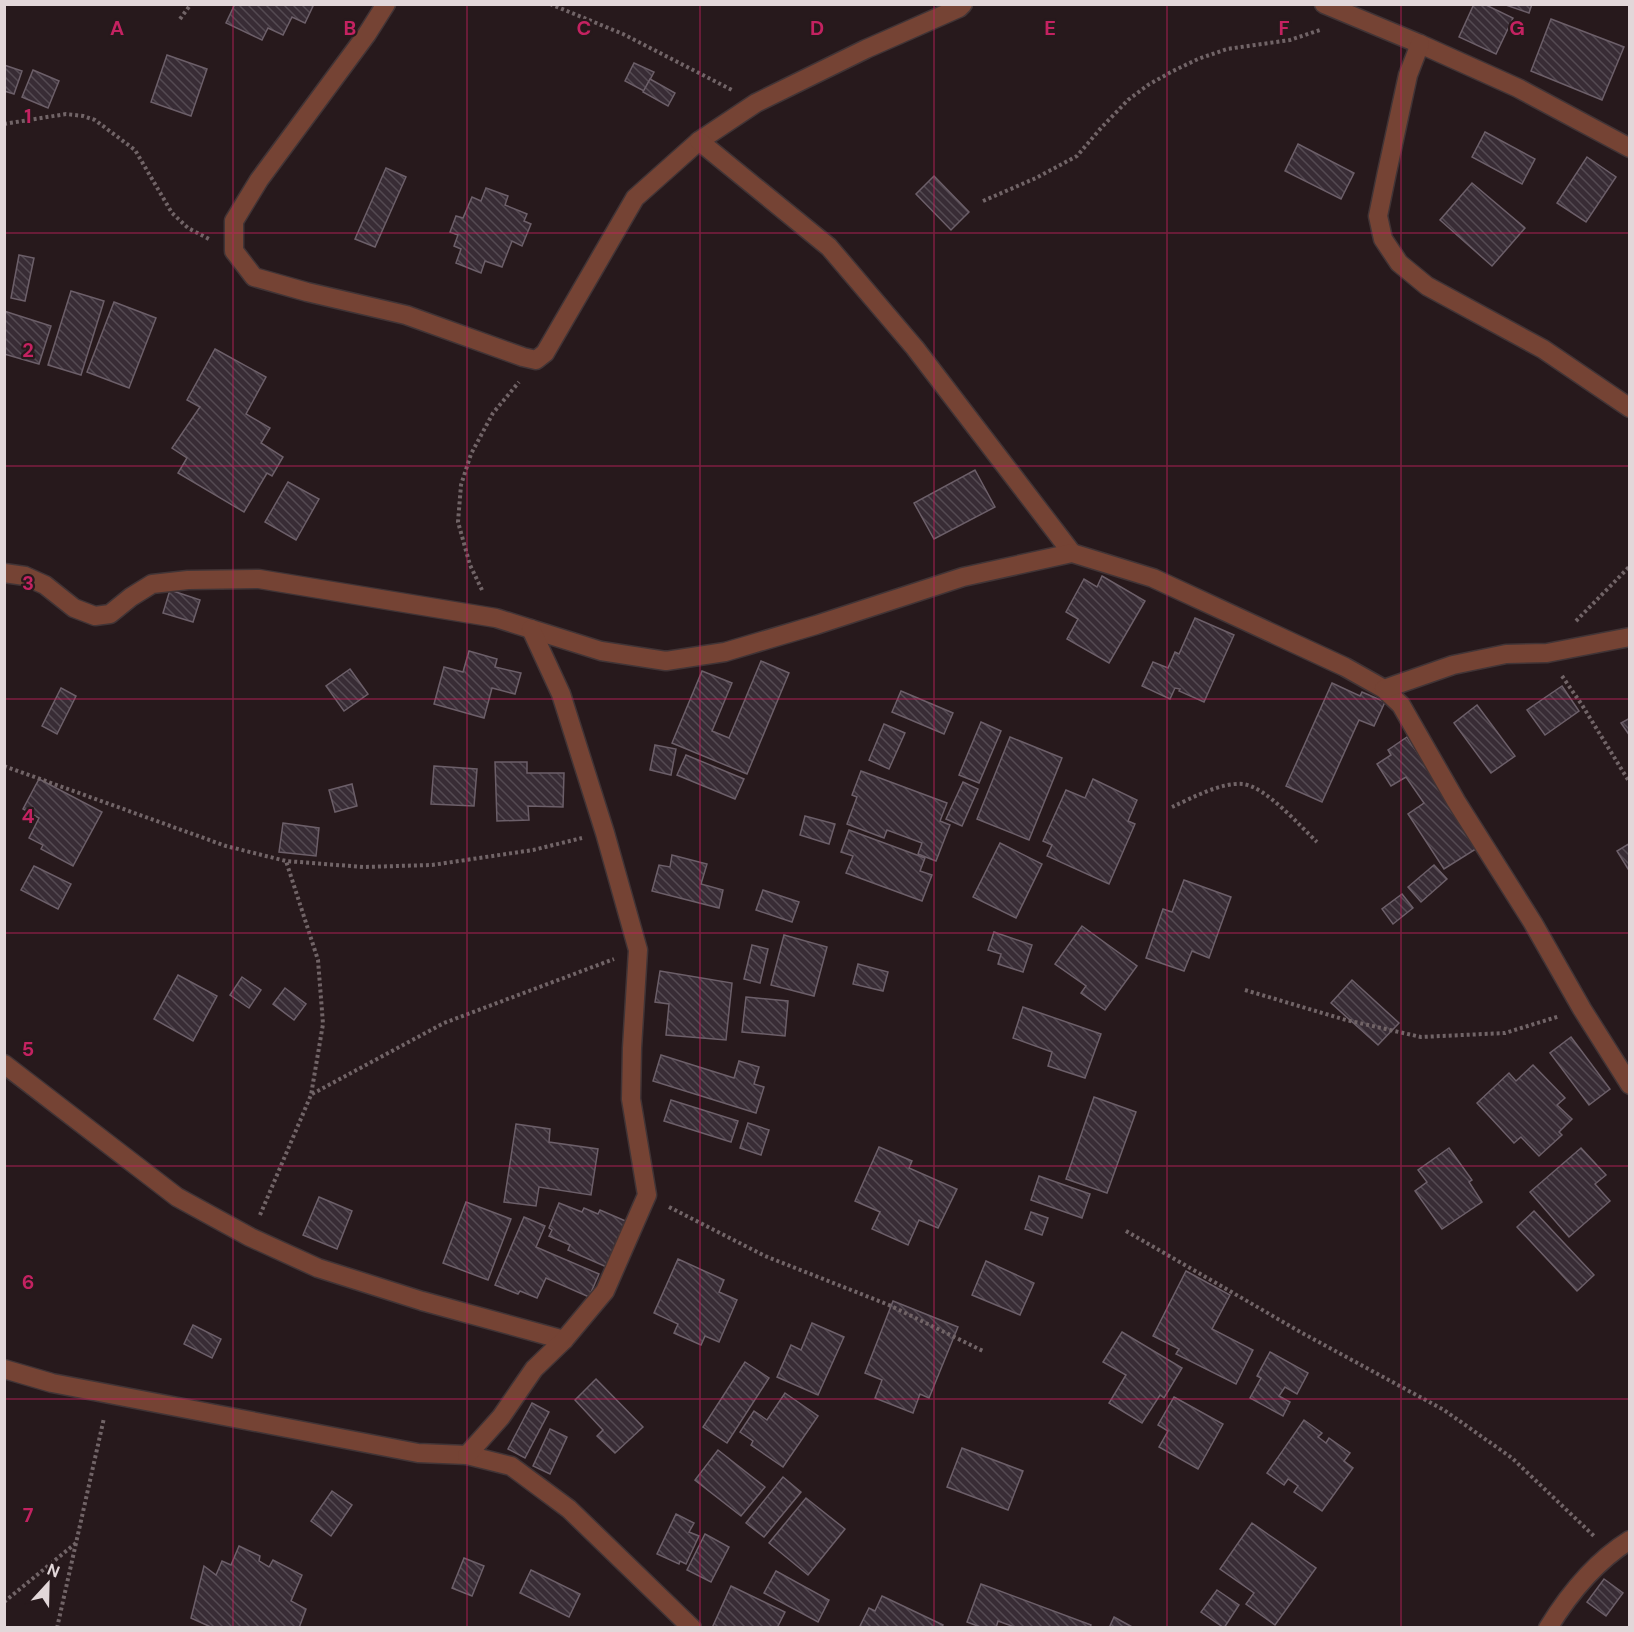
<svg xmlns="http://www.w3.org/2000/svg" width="1634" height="1632" font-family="'DM Sans',sans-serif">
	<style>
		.building { fill: url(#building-back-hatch); stroke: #6c5f69; stroke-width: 1.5 }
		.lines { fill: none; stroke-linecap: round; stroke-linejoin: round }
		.minor-casing { stroke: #413436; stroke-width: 21 }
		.path { stroke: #716467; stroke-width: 4; stroke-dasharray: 3 3; stroke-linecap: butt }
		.minor { stroke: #754334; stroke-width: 18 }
		.grid { fill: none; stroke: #c42261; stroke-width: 1.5; stroke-opacity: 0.55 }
		.grid-label { font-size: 20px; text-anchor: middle; font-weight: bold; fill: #c42261; stroke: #27191c; stroke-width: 4.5; stroke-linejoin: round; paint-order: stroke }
	</style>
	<defs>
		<pattern id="building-back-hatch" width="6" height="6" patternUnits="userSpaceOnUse" patternTransform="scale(1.5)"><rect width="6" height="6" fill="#382c35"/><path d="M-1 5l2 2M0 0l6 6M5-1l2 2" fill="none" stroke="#544a52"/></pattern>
	</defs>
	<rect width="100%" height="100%" fill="#27191c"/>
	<g class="building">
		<polygon points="235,4 314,4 305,23 292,17 283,35 268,28 262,40 226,23"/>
		<polygon points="1474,4 1484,4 1513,18 1496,54 1459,37"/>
		<polygon points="1503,4 1532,4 1529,13"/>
		<polygon points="1551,19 1624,47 1602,100 1531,71"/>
		<polygon points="167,55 207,69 191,116 151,102"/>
		<polygon points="634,63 654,72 644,91 625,81"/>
		<polygon points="4,65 22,71 14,94 4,91"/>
		<polygon points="33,70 59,81 48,108 22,97"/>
		<polygon points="650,79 675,93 668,106 643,92"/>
		<polygon points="1485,132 1535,159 1522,184 1472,157"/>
		<polygon points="1298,144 1354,173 1341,199 1285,171"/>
		<polygon points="1587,157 1616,177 1586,222 1557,203"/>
		<polygon points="386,168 406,177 375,247 355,239"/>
		<polygon points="934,176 969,212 951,230 916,194"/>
		<polygon points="1472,183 1525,228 1492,266 1440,220"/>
		<polygon points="486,188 508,196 505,205 527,214 524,221 531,224 522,246 512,241 502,267 485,261 481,273 456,263 461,249 454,246 458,235 450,232 456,216 463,218 472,197 481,201"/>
		<polygon points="19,255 34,258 25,301 11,298"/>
		<polygon points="71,291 104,301 81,375 48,365"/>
		<polygon points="114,302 156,318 129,388 87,372"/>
		<polygon points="4,311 51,326 39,364 4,354"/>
		<polygon points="215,349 266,377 246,414 270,428 261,443 283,457 272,476 267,473 244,512 178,473 187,458 172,448 200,407 187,400"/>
		<polygon points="975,470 995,507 934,539 914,503"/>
		<polygon points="288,482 319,499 296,540 265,522"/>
		<polygon points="1102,576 1145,601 1109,663 1067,639 1078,619 1066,612 1084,579 1097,587"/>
		<polygon points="170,590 200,600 193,622 163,613"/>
		<polygon points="1195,618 1234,635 1204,702 1179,691 1180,689 1175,688 1170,699 1142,686 1153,662 1168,668 1175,652 1179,654"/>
		<polygon points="469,651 497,659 495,667 521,673 515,694 492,688 484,718 434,704 444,667 463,672"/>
		<polygon points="761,661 789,673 747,774 672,743 702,671 732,683 712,731 729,738"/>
		<polygon points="350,669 368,694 344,711 326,686"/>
		<polygon points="1332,683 1360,696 1362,692 1385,702 1374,726 1359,720 1322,802 1286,786"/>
		<polygon points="1562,686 1579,711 1545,735 1527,710"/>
		<polygon points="61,688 76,696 57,734 42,726"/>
		<polygon points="901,691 953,713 944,734 892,712"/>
		<polygon points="1477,705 1515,756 1491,773 1454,723"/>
		<polygon points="1630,718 1630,736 1621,723"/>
		<polygon points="981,722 1001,731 979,783 959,775"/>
		<polygon points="884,724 905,733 889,769 869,760"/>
		<polygon points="1010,737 1062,758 1029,840 977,819"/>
		<polygon points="1407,737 1479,847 1444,869 1408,814 1424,803 1406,777 1391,786 1377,764 1391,755 1388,750"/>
		<polygon points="655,745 676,749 671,775 650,770"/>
		<polygon points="686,755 744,779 735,799 677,775"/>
		<polygon points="495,762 527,762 527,773 564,773 563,807 528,806 529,820 497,821"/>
		<polygon points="434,766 477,769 474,806 431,804"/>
		<polygon points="861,771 947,803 940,821 950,825 936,861 918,854 922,843 887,830 884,838 847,824 857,797 852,795"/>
		<polygon points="39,779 102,812 73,866 41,849 43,845 29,838 39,818 23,809"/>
		<polygon points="1093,779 1137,800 1128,821 1135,824 1109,884 1047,856 1052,845 1043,841 1066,790 1085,798"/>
		<polygon points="963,782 978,789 962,826 946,819"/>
		<polygon points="352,784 357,806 335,812 329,790"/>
		<polygon points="805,816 835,824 829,844 800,835"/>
		<polygon points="283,823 319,828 316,856 279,852"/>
		<polygon points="849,830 925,858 920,871 932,875 922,901 846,873 853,856 841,852"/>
		<polygon points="1000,843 1042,864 1016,918 973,897"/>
		<polygon points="1630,843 1630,872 1617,851"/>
		<polygon points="672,855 707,864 701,884 723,890 719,908 652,891 659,865 670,867"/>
		<polygon points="1434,865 1447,879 1421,902 1408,887"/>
		<polygon points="34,866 71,884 58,909 21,890"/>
		<polygon points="1184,880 1231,897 1209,958 1192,951 1184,971 1146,958 1163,909 1172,912"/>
		<polygon points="763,890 799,902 792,922 756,910"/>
		<polygon points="1402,894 1413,908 1393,924 1382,909"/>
		<polygon points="1082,926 1137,966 1105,1010 1081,993 1086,986 1055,964"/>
		<polygon points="994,932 1032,945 1023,972 998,964 1001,954 988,950"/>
		<polygon points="784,935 827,947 814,996 771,985"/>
		<polygon points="752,945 768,949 760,983 744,979"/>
		<polygon points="858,964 888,972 883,991 853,984"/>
		<polygon points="660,971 732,983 726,1040 666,1035 669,1004 655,1002"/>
		<polygon points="178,975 217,996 193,1041 154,1019"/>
		<polygon points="242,977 261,990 249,1008 230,995"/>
		<polygon points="1352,980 1399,1023 1378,1045 1331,1003"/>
		<polygon points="285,988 306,1004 294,1020 273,1004"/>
		<polygon points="746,997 788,1001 785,1036 742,1032"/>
		<polygon points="1023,1007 1101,1034 1085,1078 1048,1066 1052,1052 1013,1038"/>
		<polygon points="1571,1037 1610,1089 1589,1105 1550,1053"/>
		<polygon points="661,1055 734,1078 739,1061 759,1067 754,1084 764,1087 756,1113 653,1081"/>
		<polygon points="1533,1065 1565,1098 1557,1105 1572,1119 1559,1132 1562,1135 1539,1156 1521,1137 1514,1143 1477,1103 1509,1073 1516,1081"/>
		<polygon points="1094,1097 1136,1112 1107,1193 1066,1179"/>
		<polygon points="671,1100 738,1121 731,1142 664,1121"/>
		<polygon points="748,1123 769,1130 761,1155 740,1148"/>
		<polygon points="516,1124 550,1129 549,1142 598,1149 591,1195 539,1187 536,1206 504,1202"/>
		<polygon points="879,1147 912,1161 909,1168 957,1189 938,1228 919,1220 908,1245 872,1229 880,1212 855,1201"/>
		<polygon points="1449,1148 1472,1180 1469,1182 1482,1202 1442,1229 1415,1191 1427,1182 1418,1170"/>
		<polygon points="1581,1148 1606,1175 1595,1184 1610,1201 1569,1237 1530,1192"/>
		<polygon points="1039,1176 1090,1194 1082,1218 1031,1200"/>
		<polygon points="319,1197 352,1211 337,1249 303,1235"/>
		<polygon points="466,1202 511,1219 488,1280 443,1263"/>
		<polygon points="559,1203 582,1212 584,1208 598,1214 600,1210 637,1226 618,1272 568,1250 570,1245 549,1236 552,1230 549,1228"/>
		<polygon points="1534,1211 1594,1275 1577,1291 1517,1227"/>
		<polygon points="1031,1212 1048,1218 1042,1235 1025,1229"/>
		<polygon points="524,1217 545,1226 536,1247 599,1274 589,1297 546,1278 537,1298 520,1291 518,1294 495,1285"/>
		<polygon points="678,1259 724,1280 719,1292 737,1300 719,1342 705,1336 701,1345 674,1333 678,1324 654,1313"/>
		<polygon points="986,1261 1034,1283 1020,1315 972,1295"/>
		<polygon points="1186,1271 1230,1295 1212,1329 1253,1350 1236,1384 1176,1354 1179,1349 1153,1336"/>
		<polygon points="893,1301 958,1327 929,1398 920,1394 913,1413 875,1398 882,1380 865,1373"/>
		<polygon points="812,1323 844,1337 818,1395 777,1377 791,1345 801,1350"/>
		<polygon points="193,1325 221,1339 212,1358 184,1344"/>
		<polygon points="1122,1332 1182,1368 1164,1398 1160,1395 1142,1423 1109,1403 1126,1375 1103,1362"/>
		<polygon points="1270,1352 1308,1373 1297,1394 1285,1387 1279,1396 1290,1402 1283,1416 1250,1398 1261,1378 1257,1376"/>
		<polygon points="745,1362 769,1378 727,1443 703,1427"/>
		<polygon points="596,1379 643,1427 615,1453 597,1436 603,1430 575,1400"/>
		<polygon points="785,1393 818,1416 783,1467 751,1445 753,1441 740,1432 754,1411 767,1420"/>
		<polygon points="1174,1397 1223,1424 1198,1469 1159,1447 1168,1431 1158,1425"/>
		<polygon points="532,1403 549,1412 525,1458 508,1449"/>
		<polygon points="1304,1420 1322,1433 1318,1437 1326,1443 1329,1438 1350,1453 1344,1461 1353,1468 1322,1511 1294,1492 1298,1486 1288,1479 1284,1485 1267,1473"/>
		<polygon points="550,1429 567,1437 550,1474 533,1466"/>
		<polygon points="962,1448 1023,1471 1008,1510 947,1487"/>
		<polygon points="718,1450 765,1487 741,1516 695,1480"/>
		<polygon points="783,1477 801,1492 764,1537 746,1523"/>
		<polygon points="332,1491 352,1505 331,1536 311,1521"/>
		<polygon points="806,1498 845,1529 808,1575 769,1543"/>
		<polygon points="676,1514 694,1523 689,1532 699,1536 686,1564 680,1561 679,1564 657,1554"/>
		<polygon points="1252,1523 1316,1568 1275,1625 1246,1604 1254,1593 1220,1569"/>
		<polygon points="705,1534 729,1547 711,1582 687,1570"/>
		<polygon points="239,1546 260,1556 259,1561 269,1567 273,1560 302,1575 291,1601 306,1609 299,1628 213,1628 191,1618 204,1566 216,1575 222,1561 231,1565"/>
		<polygon points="464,1558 484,1566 472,1596 452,1588"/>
		<polygon points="531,1570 580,1594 569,1617 520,1593"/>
		<polygon points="776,1571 829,1600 818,1622 764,1593"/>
		<polygon points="1604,1579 1623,1593 1606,1616 1587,1602"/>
		<polygon points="981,1584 1091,1625 1090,1628 1017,1628 998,1621 996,1628 983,1628 967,1622"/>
		<polygon points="731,1586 785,1612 777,1628 712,1628"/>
		<polygon points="1217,1590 1239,1605 1224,1628 1201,1612"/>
		<polygon points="882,1596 943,1625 942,1628 859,1628 869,1608 875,1611"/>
		<polygon points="1114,1617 1134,1628 1109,1628"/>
	</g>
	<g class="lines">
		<defs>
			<g id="minor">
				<polyline points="386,4 367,34 259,180 234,221 234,251 254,277 307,292 406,315 523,357 536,360 545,353 635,198 699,141 756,103 866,49 959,8 963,4"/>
				<polyline points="1324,4 1420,44 1518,88 1630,148"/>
				<polyline points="1420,44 1408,75 1387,172 1378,216 1383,239 1399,263 1427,286 1543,349 1630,408"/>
				<polyline points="699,141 829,247 915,348 1072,553"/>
				<polyline points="4,573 25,576 45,585 74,608 95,616 110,614 131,597 152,584 188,580 259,579 496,618 601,651 666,661 725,652 816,625 963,577 1072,553 1153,578 1345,667 1384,689 1401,705 1456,801 1533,923 1582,1009 1630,1085"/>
				<polyline points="1384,689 1453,665 1506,654 1547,653 1630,637"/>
				<polyline points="4,1064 177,1197 250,1237 318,1268 422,1301 564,1340"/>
				<polyline points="4,1369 52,1383 418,1453 467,1455 511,1466 569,1509 692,1628"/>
				<polyline points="467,1455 501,1417 534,1369 564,1340 605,1291 647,1195 631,1099 632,1048 638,950 605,833 561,694 531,629"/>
				<path d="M1548,1628c21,-34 48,-67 82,-88"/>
			</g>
		</defs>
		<use href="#minor" class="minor-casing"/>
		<g class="path">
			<polyline points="550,4 623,34 732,90"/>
			<polyline points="180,19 191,4"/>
			<polyline points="4,124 66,114 83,116 95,120 135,150 172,213 188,228 209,239"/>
			<polyline points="983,201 1036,178 1077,156 1101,128 1128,100 1148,85 1171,72 1198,59 1227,49 1290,40 1320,30"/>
			<polyline points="482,590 470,565 458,522 461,485 471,454 493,413 519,382"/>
			<polyline points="1576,621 1630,566"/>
			<polyline points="1562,676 1582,705 1630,783"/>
			<polyline points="4,766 226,846 286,861 363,867 432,865 533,850 582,838"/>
			<path d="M1172,807c20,-9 49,-25 71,-23 23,3 57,42 74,58"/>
			<polyline points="1245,990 1346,1020 1421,1037 1505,1033 1560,1016"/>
			<polyline points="312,1094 444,1023 614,959"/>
			<polyline points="669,1207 765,1256 889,1305 983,1351"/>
			<polyline points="260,1215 311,1095 323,1024 318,960 286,861"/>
			<polyline points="1126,1231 1304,1334 1444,1410 1512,1458 1595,1537"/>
			<polyline points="4,1602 76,1543"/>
			<polyline points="57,1628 104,1418"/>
		</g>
		<use href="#minor" class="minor"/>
	</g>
	<path class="grid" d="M233,4v1624M467,4v1624M700,4v1624M934,4v1624M1167,4v1624M1401,4v1624M4,233h1626M4,466h1626M4,699h1626M4,933h1626M4,1166h1626M4,1399h1626"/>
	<g class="grid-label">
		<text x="117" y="35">A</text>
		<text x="350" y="35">B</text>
		<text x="584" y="35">C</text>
		<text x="817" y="35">D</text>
		<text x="1050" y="35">E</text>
		<text x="1284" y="35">F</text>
		<text x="1517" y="35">G</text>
		<text x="28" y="123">1</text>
		<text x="28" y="357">2</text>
		<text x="28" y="590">3</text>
		<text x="28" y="823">4</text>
		<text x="28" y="1056">5</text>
		<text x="28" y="1289">6</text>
		<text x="28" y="1522">7</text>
	</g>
	<rect width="1634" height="1632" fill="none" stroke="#e2d7d9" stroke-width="12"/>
	<g transform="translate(48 1584) rotate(22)" stroke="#27191c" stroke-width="4.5" paint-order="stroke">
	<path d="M0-4.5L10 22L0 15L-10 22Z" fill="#e2d7d9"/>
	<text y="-9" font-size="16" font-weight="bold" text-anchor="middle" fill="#e2d7d9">N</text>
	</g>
</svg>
